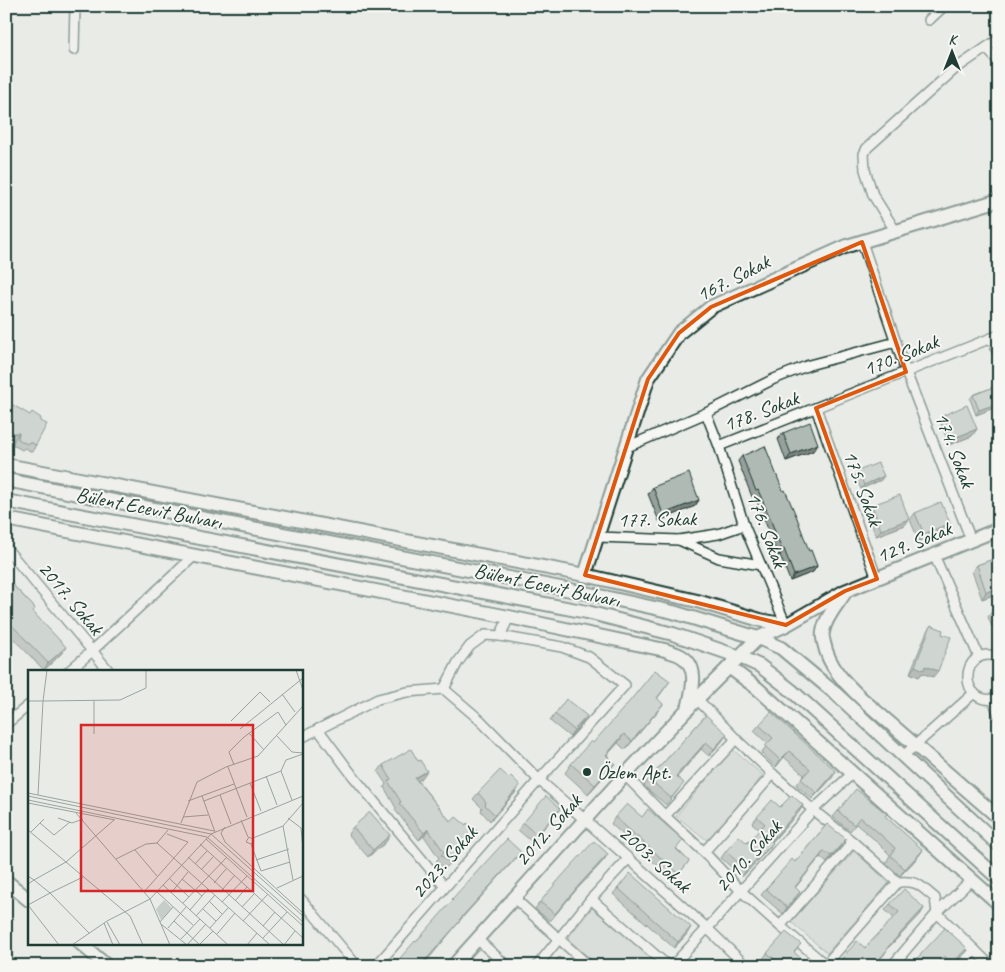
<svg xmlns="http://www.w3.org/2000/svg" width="1005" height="972" font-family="Caveat,sans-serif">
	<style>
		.green { fill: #c7cec9; stroke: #73867e }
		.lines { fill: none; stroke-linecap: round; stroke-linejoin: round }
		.street-casing { stroke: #1f3d34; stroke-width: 12 }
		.secondary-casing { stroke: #1f3d34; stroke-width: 16 }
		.street { stroke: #f6f6f2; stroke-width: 9 }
		.secondary { stroke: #f6f6f2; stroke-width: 12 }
		.wall { fill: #97a09c; stroke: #1f3d34 }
		.shaded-wall { fill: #7b827f; stroke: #1f3d34 }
		.building { fill: #b0bab5; stroke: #1f3d34 }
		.marked { fill: none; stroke: #de580e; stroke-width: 4; stroke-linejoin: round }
		.poi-dot { fill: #1f3d34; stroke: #f6f6f2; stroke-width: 2 }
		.labels { text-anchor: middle; stroke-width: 4; stroke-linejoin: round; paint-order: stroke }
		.street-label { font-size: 21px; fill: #1f3d34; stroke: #f6f6f2 }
		.poi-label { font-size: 21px; fill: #1f3d34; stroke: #f6f6f2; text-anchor: start }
		.inset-road { fill: none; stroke: #98a59f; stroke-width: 1 }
		.view { fill: #d62828; fill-opacity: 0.15; stroke: #d62828; stroke-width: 2.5 }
		.inset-edge { fill: none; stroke: #1f3d34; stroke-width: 2.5 }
	</style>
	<rect width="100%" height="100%" fill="#e9ebe7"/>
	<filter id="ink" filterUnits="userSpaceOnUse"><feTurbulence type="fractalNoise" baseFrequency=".02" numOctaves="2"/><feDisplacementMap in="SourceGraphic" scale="10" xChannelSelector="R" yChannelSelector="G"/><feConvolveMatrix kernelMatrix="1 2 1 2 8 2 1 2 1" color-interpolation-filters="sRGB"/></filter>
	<g filter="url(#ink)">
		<g class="green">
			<polygon points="732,749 763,775 708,841 676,816"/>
			<polygon points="854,851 889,883 827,953 791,922"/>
			<polygon points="592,908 660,965 659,966 599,966 567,939"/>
		</g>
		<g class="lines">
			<defs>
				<g id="street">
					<polyline points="929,20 944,6"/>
					<polyline points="986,48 999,62"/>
					<polyline points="74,50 75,6"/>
					<polyline points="896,232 873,195 865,170 864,154 867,148 955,69 999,39"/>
					<polyline points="862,242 906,372 971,540"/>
					<polyline points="992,338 999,356"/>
					<polyline points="816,408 877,579"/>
					<polyline points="706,413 719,446 744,525 786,625"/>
					<polyline points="719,446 999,335"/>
					<polyline points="627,447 706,413 774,379 809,365 896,342"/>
					<polyline points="598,537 679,540 718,534 744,525"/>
					<polyline points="679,540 719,558 761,565"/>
					<polyline points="6,548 109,671"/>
					<polyline points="934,555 979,657"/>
					<polyline points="509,617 500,636 485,635 470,646 458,662 444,689 480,720 539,780 584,819 707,928 746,966"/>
					<path d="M999,657c-41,-14 -42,53 0,41"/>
					<polyline points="69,671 92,651 195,555"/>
					<path d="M697,699l39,40 37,35 40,36 40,32 45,40c20,-2 22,4 37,16l2,15 54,53"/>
					<polyline points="993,699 999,716"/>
					<polyline points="6,724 29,705"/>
					<polyline points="318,729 353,776 445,887"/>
					<polyline points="301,738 378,699 407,692 444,689"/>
					<polyline points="902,757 974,693"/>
					<polyline points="625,775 665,816 704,852 741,891 780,926 827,966"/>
					<polyline points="665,816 736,739"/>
					<polyline points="704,852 773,774"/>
					<polyline points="514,898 589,966"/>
					<polyline points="301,899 357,966"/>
					<polyline points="591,899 668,966"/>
					<polyline points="780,926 853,842"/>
					<polyline points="477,939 507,966"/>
					<polyline points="826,964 898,882"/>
					<polyline points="376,966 539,780 625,685 589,657 562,647 500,636"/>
					<polyline points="537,966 591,899 628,859"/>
					<polyline points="672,966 714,921 813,810 853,773"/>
					<polyline points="892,966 937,913 971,880"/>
					<polyline points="960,966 975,950"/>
				</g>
				<g id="secondary">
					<polyline points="6,465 585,575 697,601 760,620 786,625"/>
					<polyline points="6,480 586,593 673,612 758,638 781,648 835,693 999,845"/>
					<polyline points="6,501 587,612 673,634 740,657 760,666 791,690 999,879"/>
					<path d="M6,519l503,98 156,33c5,2 11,3 16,6 19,11 11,35 7,53"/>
					<polyline points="585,575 648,379 679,333 711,307 847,246 999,200"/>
					<path d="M844,594c-7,11 -19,24 -21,38 -1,3 0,7 1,11 5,24 20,39 37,55l138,120"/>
					<polyline points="729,667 757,688 999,904"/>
					<polyline points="6,881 29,900"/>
					<polyline points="80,943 107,966"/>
					<polyline points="453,966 625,775 697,699 758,638 786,625 845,591 999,529"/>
				</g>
			</defs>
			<use href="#street" class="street-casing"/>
			<use href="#secondary" class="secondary-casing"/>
			<use href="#street" class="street"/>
			<use href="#secondary" class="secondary"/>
		</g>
		<g class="wall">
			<polygon points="999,385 999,406 976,415 970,399 973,395"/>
			<polygon points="6,401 36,445 32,452 25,448 22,450 13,445 14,440 6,440"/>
			<polygon points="944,415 977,429 972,436 949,445 940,421"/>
			<polygon points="783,433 813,451 786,461 778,439"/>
			<polygon points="742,456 809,551 817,566 813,572 790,581 780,555 778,556 766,524 754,496 752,497 738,461"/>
			<polygon points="858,471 881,480 861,489 855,476"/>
			<polygon points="653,487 699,500 695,506 659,521 648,494"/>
			<polygon points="872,505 909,519 905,525 876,536 867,512"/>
			<polygon points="915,513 950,523 945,530 919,541 910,520"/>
			<polygon points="999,557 999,593 982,599 972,571 977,565"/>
			<polygon points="6,578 35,608 33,611 62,653 44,670 6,631"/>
			<polygon points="999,608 999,626 998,625 992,627 988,617 993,610"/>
			<polygon points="931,625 942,634 933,677 922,673 919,677 910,673 927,631"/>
			<polygon points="670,681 657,699 663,704 657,712 625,750 618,743 607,755 615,763 609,771 588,794 565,773 571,764 593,743"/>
			<polygon points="555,714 583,722 570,737 550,721"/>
			<polygon points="706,715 723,740 709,756 701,749 677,777 679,789 666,805 644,786 649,779"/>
			<polygon points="759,725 832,778 812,799 796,785 804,775 784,757 776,767 761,753 768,744 754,731"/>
			<polygon points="383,765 422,778 418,781 451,822 466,825 478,832 473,838 445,869 436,861 439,858 424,836 419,840 395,810 396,808 384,787 386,784 378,772"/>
			<polygon points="516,792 490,821 481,811 482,808 473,799 478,793"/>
			<polygon points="803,805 799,812 772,842 768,849 742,877 721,858 726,851 747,843 760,830 752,823 757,817 780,807"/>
			<polygon points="838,811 885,816 918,857 900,876 886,863 890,855 876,841 856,824 850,831 833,817"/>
			<polygon points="555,815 532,842 518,830 523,823"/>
			<polygon points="615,817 677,849 689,861 674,880 611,824"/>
			<polygon points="827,824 841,846 827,863 820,857 795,888 795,899 783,914 761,895 766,889 795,862"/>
			<polygon points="353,827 386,842 368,857 348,834"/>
			<polygon points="604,860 576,890 550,921 535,909 540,902"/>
			<polygon points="618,888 687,934 674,948 613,894"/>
			<polygon points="890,904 924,908 920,915 888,948 884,955 874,966 841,966 838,963 843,957 865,948 894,918 885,910"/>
			<polygon points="999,936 999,947 994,942"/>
			<polygon points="967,948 952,966 944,966 939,962 910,966"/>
			<polygon points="767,953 794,953 809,966 770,966 763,959"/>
		</g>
		<g class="shaded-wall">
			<polygon points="999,403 999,406 976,415 979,410"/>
			<polygon points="977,429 972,436 949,445 954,438"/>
			<polygon points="6,433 19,433 14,440 6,440"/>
			<polygon points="818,444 813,451 786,461 791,454"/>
			<polygon points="884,476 881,480 861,489 864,485"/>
			<polygon points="699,500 695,506 659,521 663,514"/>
			<polygon points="909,519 905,525 876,536 881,530"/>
			<polygon points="950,523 945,530 919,541 924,534"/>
			<polygon points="784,549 780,555 778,556 782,550"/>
			<polygon points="817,566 813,572 790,581 794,575"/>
			<polygon points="999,588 999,593 982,599 986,592"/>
			<polygon points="999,619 998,625 992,627 996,620"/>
			<polygon points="66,647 62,653 44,670 48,663"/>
			<polygon points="915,666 925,666 938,671 933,677 922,673 919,677 910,673"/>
			<polygon points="663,704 657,712 625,750 632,741"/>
			<polygon points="587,716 583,722 570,737 574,730"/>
			<polygon points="624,734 618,743 600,763 606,755"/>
			<polygon points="727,734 723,740 709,756 714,749"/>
			<polygon points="706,742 701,749 672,783 676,776"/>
			<polygon points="789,751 784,757 776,767 780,760"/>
			<polygon points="615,763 609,771 588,794 595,785"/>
			<polygon points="427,771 422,778 411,785 415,778"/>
			<polygon points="836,771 832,778 812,799 817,793"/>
			<polygon points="520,785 516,792 490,821"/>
			<polygon points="803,805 799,812 766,848 771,841"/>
			<polygon points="560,809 555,815 532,842 537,835"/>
			<polygon points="428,829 424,836 419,840 424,833"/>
			<polygon points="390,835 386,842 368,857 373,850"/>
			<polygon points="846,839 841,846 827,863 831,856"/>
			<polygon points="773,843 768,849 742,877 746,870"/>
			<polygon points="923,850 918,857 900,876 905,869"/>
			<polygon points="824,851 820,857 790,894 795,887"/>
			<polygon points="521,852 516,858 454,927 459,920"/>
			<polygon points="608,854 604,860 576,890 550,921 580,884"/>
			<polygon points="800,892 795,899 783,914 787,907"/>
			<polygon points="924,908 920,915 882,954 887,948"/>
			<polygon points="460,921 455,927 426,962 422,966 420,966"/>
			<polygon points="691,927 687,934 674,948 678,942"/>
		</g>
		<g class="building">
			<polygon points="999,385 999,403 979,410 973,395"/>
			<polygon points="6,401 30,415 32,412 41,418 40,421 47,424 36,445 29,442 27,444 18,439 19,433 6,433"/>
			<polygon points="967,405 977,429 954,438 944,415"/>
			<polygon points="810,422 818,444 791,454 783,433"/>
			<polygon points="765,446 783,491 785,490 797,518 809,551 811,550 817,566 794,575 784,549 782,550 770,518 758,490 756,491 742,456"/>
			<polygon points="878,463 884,476 864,485 858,471"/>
			<polygon points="689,473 699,500 663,514 653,487"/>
			<polygon points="900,495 909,519 881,530 872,505"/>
			<polygon points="941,502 950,523 924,534 915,513"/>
			<polygon points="999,557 999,588 986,592 977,565"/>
			<polygon points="6,578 35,608 32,611 66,647 48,663 6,619"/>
			<polygon points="999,608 999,619 996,620 993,610"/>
			<polygon points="931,625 943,630 942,634 951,637 938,671 925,666 924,670 915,666"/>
			<polygon points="6,639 13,643 6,650"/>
			<polygon points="655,670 670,681 657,698 663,704 632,741 624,734 606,755 615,763 595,785 571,764 591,741 593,743 629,702"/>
			<polygon points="566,699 587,716 574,730 555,714"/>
			<polygon points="771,712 836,771 817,793 801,779 810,769 789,751 780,760 765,746 773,738 759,725"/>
			<polygon points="706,715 727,734 714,749 706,742 676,776 684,783 671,798 649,779"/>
			<polygon points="411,749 418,761 420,760 427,771 415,778 451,822 456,817 466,825 467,823 478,832 450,863 441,855 444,852 428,829 424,833 399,803 401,802 388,781 391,779 383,765"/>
			<polygon points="500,770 509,778 511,776 520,785 495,815 485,805 486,802 478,793"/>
			<polygon points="856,789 887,814 885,816 923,850 905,869 891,856 895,848 880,834 860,817 854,825 838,811"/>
			<polygon points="792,795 803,805 771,841 773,843 746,870 726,851 739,836 747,843 765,824 757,817 772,800 780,807"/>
			<polygon points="546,796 560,809 537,835 523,823"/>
			<polygon points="627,804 642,817 648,809 683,840 676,849 689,861 679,874 615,817"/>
			<polygon points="370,812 390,835 373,850 353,827"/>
			<polygon points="827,824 846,839 831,856 824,851 795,887 800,892 787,907 766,889 792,859 795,862"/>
			<polygon points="507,839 521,852 459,920 460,921 430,955 420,966 393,966 415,941 416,942 453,900 452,899"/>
			<polygon points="594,841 608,854 580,884 555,914 540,902 562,876"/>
			<polygon points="630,873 691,927 678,942 618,888"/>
			<polygon points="904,889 924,908 887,948 888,949 873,966 853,966 843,957 857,941 865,948 899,912 890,904"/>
			<polygon points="945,928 967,948 953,963 944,956 934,966 910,966"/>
			<polygon points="786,932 801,944 794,952 809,966 783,966 767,953"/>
			<polygon points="559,957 569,966 552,966"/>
			<polygon points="485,962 488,966 482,966"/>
		</g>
	</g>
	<path d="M0 0H1005V972H0ZM862,242l44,130 -90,36 61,171 -32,12 -59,34 -201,-50 63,-196 31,-46 32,-26z" fill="#e9ebe7" fill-opacity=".55" fill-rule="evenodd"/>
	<path class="marked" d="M862,242l44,130 -90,36 61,171 -32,12 -59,34 -201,-50 63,-196 31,-46 32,-26z"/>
	<circle class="poi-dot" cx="587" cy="772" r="5"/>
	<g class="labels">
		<g class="street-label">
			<text transform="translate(733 278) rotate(-27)" y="7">167. Sokak</text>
			<text transform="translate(901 355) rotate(-22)" y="7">170. Sokak</text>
			<text transform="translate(761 411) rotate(-21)" y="7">178. Sokak</text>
			<text transform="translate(955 450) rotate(69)" y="7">174. Sokak</text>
			<text transform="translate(863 488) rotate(70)" y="7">175. Sokak</text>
			<text transform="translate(149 508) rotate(11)" y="7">Bülent Ecevit Bulvarı</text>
			<text transform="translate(657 519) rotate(-1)" y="7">177. Sokak</text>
			<text transform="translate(767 530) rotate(69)" y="7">176. Sokak</text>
			<text transform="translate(914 542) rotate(-22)" y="7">129. Sokak</text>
			<text transform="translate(547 585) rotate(12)" y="7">Bülent Ecevit Bulvarı</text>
			<text transform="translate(71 598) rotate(50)" y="7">2017. Sokak</text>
			<text transform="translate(548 830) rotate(-48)" y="7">2012. Sokak</text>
			<text transform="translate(748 856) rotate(-48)" y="7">2010. Sokak</text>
			<text transform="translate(655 859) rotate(42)" y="7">2003. Sokak</text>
			<text transform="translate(444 862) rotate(-49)" y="7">2023. Sokak</text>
		</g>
		<g class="poi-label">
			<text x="597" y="779">Özlem Apt.</text>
		</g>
	</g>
	<g transform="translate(28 670)">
		<rect width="275" height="275" fill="#e9ebe7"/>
		<path d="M136,230l8,8 -11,12 -5,-11z" fill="#c7cec9"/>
		<path class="inset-road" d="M268,0l7,20M254,24l13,18M0,31h15l4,-31M203,51l29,-29 10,10M212,59l63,-51M221,63l15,17M66,64v-33M249,66l15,16 11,1M206,95l-5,-13 15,-15 34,-25 8,13M200,97l19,50M253,101l11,29M238,106l11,29M222,113l11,28M0,123l186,38M10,125l5,-94 77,-1 26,-12v-18M192,125l11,29M0,126l183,38 92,82M174,126l13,36M0,130l179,37 96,85M160,131l46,-17M176,131l77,-30 5,-11 17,-6M0,133l87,17M48,143l74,86 20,46M155,147l25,-2M30,148l14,5 11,-4M260,148l13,10 2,21M213,150l7,17M12,153l14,12 16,-13M153,153l16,-41 29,-15 32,-11 45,-50M197,157l-4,6 4,9 78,71M0,160l102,86 13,29M140,160l-11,13 113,102M3,162l13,-13M225,168l30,-12M178,169l97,87M172,174l102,93M223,174l3,-4 -5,-3 -3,5 5,2 10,27M107,180l22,26M160,187l96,88M88,189l30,-15 11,-1M228,190l33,-11M167,194l12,-13M173,200l12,-13M233,201l29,-9M0,206l6,4 32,-18 48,-42M55,207l-33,16 39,40M141,208l20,19M154,209l20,17M265,210l-10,-54 20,-23M186,213l12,-14M0,214l6,-4 16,13 -22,12 31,40M135,215l65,60M249,218l26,-12M194,220l12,-14M116,222l44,-50 -21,-8M129,222l36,33M143,223l17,-21M181,231l13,13M207,231l12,-14M194,232l25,-26M155,233l44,-46M214,237l12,-13M175,239l13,12M162,240l18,-21M168,246l19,-21M146,251l26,24M215,251l25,-27M79,252l13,23M132,252l13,-15M76,253l9,22M133,254l26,21M235,256l12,-14M140,258l18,-21M182,258l18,-20M189,264l18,-21M235,268l24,-26M153,269l19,-20M172,274l13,-13M44,275l35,-24 43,-22 61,-65 92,-38M159,275l19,-21M219,275l10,-12M256,275l11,-14"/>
		<path class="view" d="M53,55h172v166h-172z"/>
		<rect width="275" height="275" class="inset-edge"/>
	</g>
	<rect width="1005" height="972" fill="none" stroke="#f6f6f2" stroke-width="25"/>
	<rect x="12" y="12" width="980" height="947" fill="none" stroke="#1f3d34" stroke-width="2" filter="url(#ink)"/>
	<g transform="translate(952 52)" stroke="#f6f6f2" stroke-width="4" paint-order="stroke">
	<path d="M0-4L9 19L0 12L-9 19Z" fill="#1f3d34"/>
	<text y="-8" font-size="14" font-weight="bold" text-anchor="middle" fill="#1f3d34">K</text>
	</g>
</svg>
